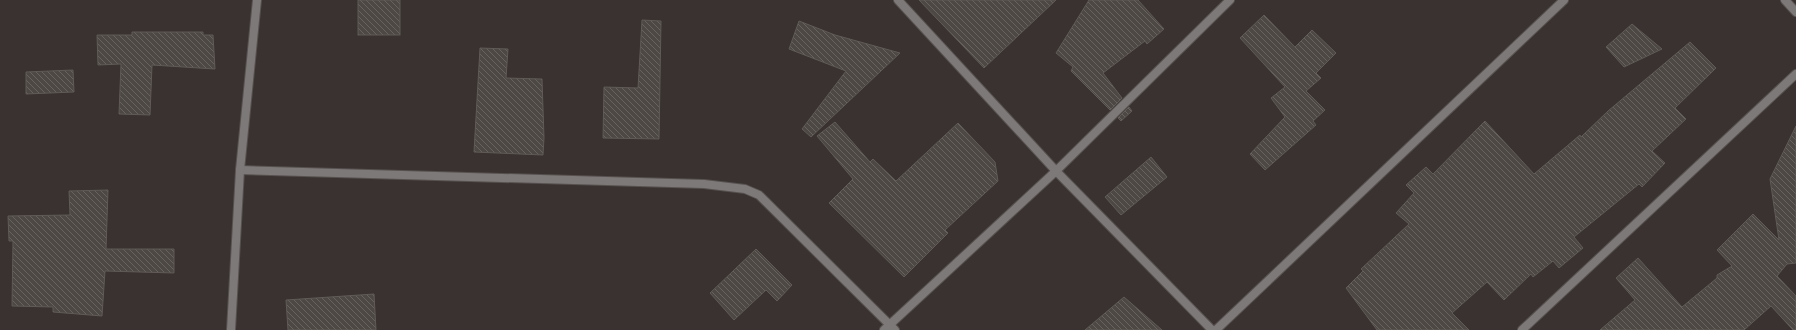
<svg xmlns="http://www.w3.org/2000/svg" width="1796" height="330" font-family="Rubik,sans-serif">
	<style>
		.building { fill: url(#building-back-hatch); stroke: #605b56 }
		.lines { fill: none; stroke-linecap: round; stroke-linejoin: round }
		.street-casing { stroke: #57514f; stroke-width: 10 }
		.street { stroke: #7d7979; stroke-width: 8 }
	</style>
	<defs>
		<pattern id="building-back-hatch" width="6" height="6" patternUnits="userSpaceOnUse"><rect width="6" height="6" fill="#4d4843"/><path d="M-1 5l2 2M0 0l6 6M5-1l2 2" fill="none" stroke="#67635e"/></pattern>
	</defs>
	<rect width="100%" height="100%" fill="#393230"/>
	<g class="building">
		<rect x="358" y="0" width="42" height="35"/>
		<polygon points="919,0 1056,0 984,68"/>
		<polygon points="1089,0 1138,0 1164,29 1147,44 1145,41 1103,73 1122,98 1110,110 1071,71 1073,67 1056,53"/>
		<polygon points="1264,15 1295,47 1312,30 1336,53 1316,73 1321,78 1306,91 1325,110 1313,121 1316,125 1265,170 1250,154 1285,117 1271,98 1285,87 1240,38"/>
		<polygon points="642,20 661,21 659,139 603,138 604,87 638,88"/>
		<polygon points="799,21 835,35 900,53 811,137 802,129 846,71 789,49"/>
		<polygon points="1632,24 1662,49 1624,67 1606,47"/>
		<polygon points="132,32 203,32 203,35 213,35 215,69 152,65 150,115 119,114 121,64 98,65 97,35 132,35"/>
		<polygon points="1690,42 1716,68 1675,108 1686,119 1652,151 1665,163 1642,187 1639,184 1574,237 1583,248 1559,268 1553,261 1533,277 1531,274 1504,300 1487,282 1452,313 1469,330 1377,330 1346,288 1363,271 1361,269 1409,224 1396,213 1414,193 1406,185 1426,167 1433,174 1485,121 1534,174 1580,135 1581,137 1608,111"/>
		<polygon points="480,48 508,49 506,78 542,79 544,138 543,155 474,152"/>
		<polygon points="73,70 74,92 26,94 26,72"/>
		<polygon points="1129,107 1132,111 1121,121 1118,118"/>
		<polygon points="835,122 870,162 873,159 896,181 958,123 995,162 998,181 945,230 948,233 904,277 829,203 853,179 817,136"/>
		<polygon points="1796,126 1796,263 1787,264 1777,276 1796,296 1796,330 1793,330 1771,306 1744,330 1600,330 1635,300 1616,278 1638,258 1682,307 1717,278 1717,275 1732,266 1717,250 1753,214 1779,240 1770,179"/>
		<polygon points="1151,157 1167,177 1121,215 1105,197"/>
		<polygon points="108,190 106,249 174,249 174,273 105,271 102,316 53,312 53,307 12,306 13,241 9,241 8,216 70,215 69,191"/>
		<polygon points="756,249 792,285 777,301 766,290 734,320 710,293"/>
		<polygon points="374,294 376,330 288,330 286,300"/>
		<polygon points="1124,297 1162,330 1085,330"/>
	</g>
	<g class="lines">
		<defs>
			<g id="street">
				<polyline points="898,0 1056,171 1212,330"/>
				<polyline points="1785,0 1796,12"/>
				<polyline points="240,170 704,184 745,189 759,195 895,330"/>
				<polyline points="231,330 240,170 257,0"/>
				<polyline points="884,330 1056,171 1230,0"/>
				<polyline points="1216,330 1564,0"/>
				<polyline points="1522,330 1796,74"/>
			</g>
		</defs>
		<use href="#street" class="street-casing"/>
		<use href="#street" class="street"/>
	</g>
</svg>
